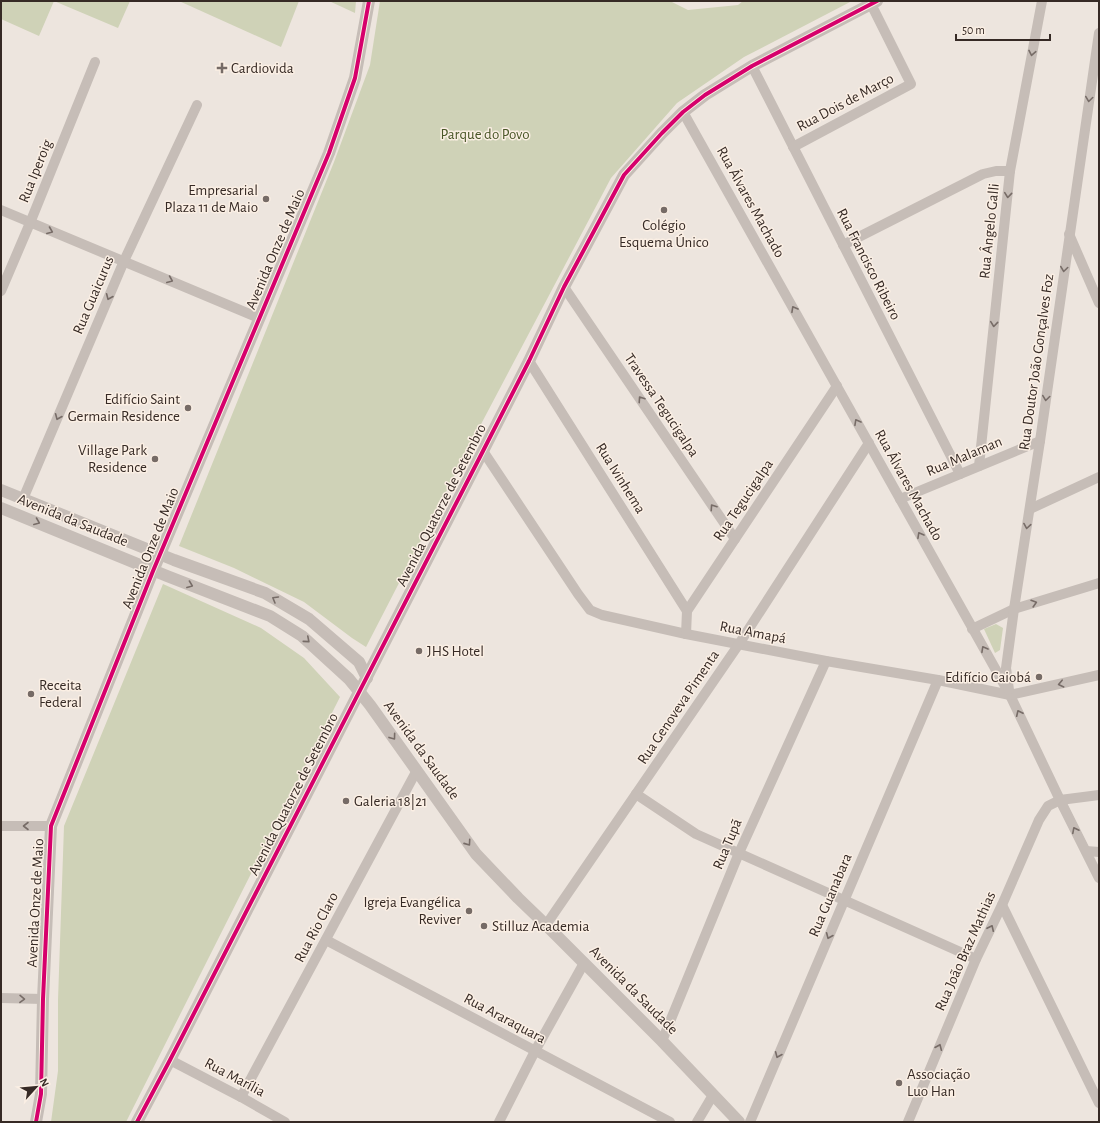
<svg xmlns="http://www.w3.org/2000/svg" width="1100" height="1123" font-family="'Alegreya Sans',sans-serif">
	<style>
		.green { fill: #cfd2b7 }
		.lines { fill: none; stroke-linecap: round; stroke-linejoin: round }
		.minor { stroke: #c6bdb7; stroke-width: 10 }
		.tertiary { stroke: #c6bdb7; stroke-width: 12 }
		.cycleway-casing { stroke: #fbefe4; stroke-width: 6 }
		.cycleway { stroke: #d6006c; stroke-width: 4 }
		.oneway { stroke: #776c67 }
		.poi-dot { fill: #766b66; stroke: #fbefe4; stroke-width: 1.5 }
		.labels { text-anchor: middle; stroke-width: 3; stroke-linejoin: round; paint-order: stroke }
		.poi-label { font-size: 15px; fill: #362a25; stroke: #fbefe4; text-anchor: start }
		.street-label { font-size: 15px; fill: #362a25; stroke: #fbefe4 }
		.park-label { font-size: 15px; fill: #495627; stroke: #fbefe4 }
	</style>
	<rect width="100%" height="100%" fill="#ede5de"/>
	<g class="green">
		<polygon points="1,1 130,1 118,28 54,1 39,36 1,19"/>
		<polygon points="179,1 299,1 281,47"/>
		<polygon points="329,1 356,1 355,13"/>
		<polygon points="380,1 670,1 688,10 738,5 743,1 852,1 744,57 677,103 611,178 479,428 366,647 352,638 304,602 234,568 179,546 334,162 370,65"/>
		<polygon points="163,584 261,628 304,658 340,697 126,1122 51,1122 58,1071 58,1000 64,826"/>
		<polygon points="996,624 1003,628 1000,650 995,653 984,629"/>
	</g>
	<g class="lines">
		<g class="minor">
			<polyline points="752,66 960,474"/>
			<polyline points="683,112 1010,695 1060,800 1099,878"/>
			<polyline points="793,147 911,84 871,4"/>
			<polyline points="1,210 259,318"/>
			<polyline points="1069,234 1099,303"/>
			<polyline points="843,245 983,174 996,171 1010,171"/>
			<polyline points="564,287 735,539"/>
			<polyline points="1,291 30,223 95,62"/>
			<polyline points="529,361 687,611"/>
			<polyline points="483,451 578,594 590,610 602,615 686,634 826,661 938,680 1010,695 1099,675"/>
			<polyline points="979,466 1010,171 1042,1"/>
			<polyline points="23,499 124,261 197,105"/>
			<polyline points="900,499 1040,441"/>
			<polyline points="1030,509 1099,477"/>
			<polyline points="972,629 1014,609 1099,583"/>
			<polyline points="686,634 687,611 837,386"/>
			<polyline points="1009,690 1006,668 1014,609 1040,441 1099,33"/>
			<polyline points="636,794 696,834 976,959"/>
			<polyline points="1,826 51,826"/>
			<polyline points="1086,851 1099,852"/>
			<polyline points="1002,905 1099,1103"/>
			<polyline points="546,925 739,644 869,443"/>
			<polyline points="326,940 670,1122"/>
			<polyline points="1,998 43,999"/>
			<polyline points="662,1041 739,853 826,661"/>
			<polyline points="170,1060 241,1097 285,1122"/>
			<polyline points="241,1097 417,770"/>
			<polyline points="499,1122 535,1051 584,963"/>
			<polyline points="697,1122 713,1095"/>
			<polyline points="750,1122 938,680"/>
			<polyline points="908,1122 976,959 1002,905 1039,820 1048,806 1060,800 1099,795"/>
		</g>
		<g class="tertiary">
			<polyline points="1,490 174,560 265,593 309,619 359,662 367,678"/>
			<polyline points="1,508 167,576 270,616 302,636 349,679 370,705 476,854 518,898 546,925 662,1041 739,1122"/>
			<polyline points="36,1122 41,1094 43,999 51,826 153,571 329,153 355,78 369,1"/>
			<polyline points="137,1122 170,1060 483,451 529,361 564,287 624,175 662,133 683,112 705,95 752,66 877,1"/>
		</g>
		<defs>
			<g id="cycleway">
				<polyline points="36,1122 41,1094 43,999 51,826 153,571 329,153 355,78 369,1"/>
				<polyline points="137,1122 170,1060 483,451 529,361 564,287 624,175 662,133 683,112 705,95 752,66 877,1"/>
			</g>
		</defs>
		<use href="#cycleway" class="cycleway-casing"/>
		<use href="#cycleway" class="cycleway"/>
	</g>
	<defs><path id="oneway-chevron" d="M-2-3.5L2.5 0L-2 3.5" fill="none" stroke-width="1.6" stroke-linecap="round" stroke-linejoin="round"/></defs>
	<g class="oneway">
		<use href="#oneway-chevron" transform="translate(1032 53) rotate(101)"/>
		<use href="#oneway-chevron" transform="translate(1089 99) rotate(98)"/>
		<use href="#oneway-chevron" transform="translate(1008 195) rotate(96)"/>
		<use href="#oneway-chevron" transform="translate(50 231) rotate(22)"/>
		<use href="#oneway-chevron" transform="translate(1064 269) rotate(98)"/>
		<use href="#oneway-chevron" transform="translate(170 280) rotate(23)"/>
		<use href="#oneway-chevron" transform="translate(109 297) rotate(113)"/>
		<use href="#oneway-chevron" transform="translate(794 309) rotate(-119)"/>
		<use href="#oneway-chevron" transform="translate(994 324) rotate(96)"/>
		<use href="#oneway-chevron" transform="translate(1046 398) rotate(98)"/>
		<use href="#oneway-chevron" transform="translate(641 399) rotate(-124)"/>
		<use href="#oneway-chevron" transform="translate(58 417) rotate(113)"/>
		<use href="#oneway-chevron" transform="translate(857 422) rotate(-119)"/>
		<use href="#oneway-chevron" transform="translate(713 507) rotate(-124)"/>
		<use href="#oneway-chevron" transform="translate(37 522) rotate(22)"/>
		<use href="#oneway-chevron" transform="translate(1027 526) rotate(99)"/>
		<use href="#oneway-chevron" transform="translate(920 535) rotate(-119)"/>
		<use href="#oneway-chevron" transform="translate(190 585) rotate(21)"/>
		<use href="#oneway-chevron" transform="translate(275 599) rotate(-150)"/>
		<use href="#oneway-chevron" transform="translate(1034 603) rotate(-17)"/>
		<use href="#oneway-chevron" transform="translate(307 640) rotate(41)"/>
		<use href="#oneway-chevron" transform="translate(984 649) rotate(-119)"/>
		<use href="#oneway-chevron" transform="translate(1061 684) rotate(167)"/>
		<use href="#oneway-chevron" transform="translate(1019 713) rotate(-115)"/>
		<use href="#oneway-chevron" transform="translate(393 737) rotate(54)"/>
		<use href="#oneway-chevron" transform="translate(26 826) rotate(180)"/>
		<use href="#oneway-chevron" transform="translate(1075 830) rotate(-117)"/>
		<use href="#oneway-chevron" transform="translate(468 843) rotate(55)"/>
		<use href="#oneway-chevron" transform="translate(991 928) rotate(-65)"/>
		<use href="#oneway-chevron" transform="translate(829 936) rotate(113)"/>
		<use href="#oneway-chevron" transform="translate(22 999) rotate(1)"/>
		<use href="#oneway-chevron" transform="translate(939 1047) rotate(-67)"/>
		<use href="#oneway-chevron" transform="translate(778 1055) rotate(113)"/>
	</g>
	<g class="poi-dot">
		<path d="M220 62h4v4h4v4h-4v4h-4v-4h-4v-4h4z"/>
		<circle cx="266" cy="199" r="4"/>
		<circle cx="664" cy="210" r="4"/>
		<circle cx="188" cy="408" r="4"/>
		<circle cx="155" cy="459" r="4"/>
		<circle cx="419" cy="651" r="4"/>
		<circle cx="1039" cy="677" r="4"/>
		<circle cx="31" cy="694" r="4"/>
		<circle cx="346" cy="801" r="4"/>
		<circle cx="469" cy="911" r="4"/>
		<circle cx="484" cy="926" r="4"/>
		<circle cx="899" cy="1083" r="4"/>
	</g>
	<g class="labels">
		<g class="poi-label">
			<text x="231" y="73">Cardiovida</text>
			<text x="258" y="195" text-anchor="end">Empresarial<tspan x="258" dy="17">Plaza 11 de Maio</tspan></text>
			<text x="664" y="230" text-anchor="middle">Colégio<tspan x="664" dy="17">Esquema Único</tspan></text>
			<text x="180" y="404" text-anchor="end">Edifício Saint<tspan x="180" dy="17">Germain Residence</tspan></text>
			<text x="147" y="455" text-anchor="end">Village Park<tspan x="147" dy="17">Residence</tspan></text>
			<text x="427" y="656">JHS Hotel</text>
			<text x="1031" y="682" text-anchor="end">Edifício Caiobá</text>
			<text x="39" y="690">Receita<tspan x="39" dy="17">Federal</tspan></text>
			<text x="354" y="806">Galeria 18|21</text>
			<text x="461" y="907" text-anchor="end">Igreja Evangélica<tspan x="461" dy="17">Reviver</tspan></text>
			<text x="492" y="931">Stilluz Academia</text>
			<text x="907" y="1079">Associação<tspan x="907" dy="17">Luo Han</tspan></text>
		</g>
		<g class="street-label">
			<text transform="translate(845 102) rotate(-28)" y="5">Rua Dois de Março</text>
			<text transform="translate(35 171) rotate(-68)" y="5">Rua Iperoig</text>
			<text transform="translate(751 202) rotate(61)" y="5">Rua Álvares Machado</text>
			<text transform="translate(989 231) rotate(-84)" y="5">Rua Ângelo Galli</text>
			<text transform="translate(275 249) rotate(-67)" y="5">Avenida Onze de Maio</text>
			<text transform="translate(869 264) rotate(63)" y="5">Rua Francisco Ribeiro</text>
			<text transform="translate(93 295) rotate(-67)" y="5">Rua Guaicurus</text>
			<text transform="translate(1036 362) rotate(-82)" y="5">Rua Doutor João Gonçalves Foz</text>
			<text transform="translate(662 405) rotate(56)" y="5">Travessa Tegucigalpa</text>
			<text transform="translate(964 456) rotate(-23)" y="5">Rua Malaman</text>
			<text transform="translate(621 478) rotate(58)" y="5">Rua Ivinhema</text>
			<text transform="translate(909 485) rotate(61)" y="5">Rua Álvares Machado</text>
			<text transform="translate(743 500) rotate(-56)" y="5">Rua Tegucigalpa</text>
			<text transform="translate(441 505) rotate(-63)" y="5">Avenida Quatorze de Setembro</text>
			<text transform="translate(73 520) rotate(22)" y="5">Avenida da Saudade</text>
			<text transform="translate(150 548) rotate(-68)" y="5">Avenida Onze de Maio</text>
			<text transform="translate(753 632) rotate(11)" y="5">Rua Amapá</text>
			<text transform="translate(678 707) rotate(-56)" y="5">Rua Genoveva Pimenta</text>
			<text transform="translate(422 750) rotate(54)" y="5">Avenida da Saudade</text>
			<text transform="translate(293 794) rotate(-63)" y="5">Avenida Quatorze de Setembro</text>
			<text transform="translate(727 844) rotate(-67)" y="5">Rua Tupã</text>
			<text transform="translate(830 895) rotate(-67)" y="5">Rua Guanabara</text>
			<text transform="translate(35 903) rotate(-87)" y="5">Avenida Onze de Maio</text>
			<text transform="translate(316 927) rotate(-62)" y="5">Rua Rio Claro</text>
			<text transform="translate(965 951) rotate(-66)" y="5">Rua João Braz Mathias</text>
			<text transform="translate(634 990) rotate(45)" y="5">Avenida da Saudade</text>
			<text transform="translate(505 1018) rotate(28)" y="5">Rua Araraquara</text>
			<text transform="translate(235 1077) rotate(28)" y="5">Rua Marília</text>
		</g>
		<g class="park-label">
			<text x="485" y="139">Parque do Povo</text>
		</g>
	</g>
	<rect width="1100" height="1123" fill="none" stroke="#362a25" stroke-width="4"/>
	<g transform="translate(36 1087) rotate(63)" stroke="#fbefe4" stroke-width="3" paint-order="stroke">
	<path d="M0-3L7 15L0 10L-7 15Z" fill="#362a25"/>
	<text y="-6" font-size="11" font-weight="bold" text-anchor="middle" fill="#362a25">N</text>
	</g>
	<path d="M956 34v6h94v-6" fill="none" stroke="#362a25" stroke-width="2"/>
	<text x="962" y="34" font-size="12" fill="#362a25" stroke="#fbefe4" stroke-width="3" paint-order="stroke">50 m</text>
</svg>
